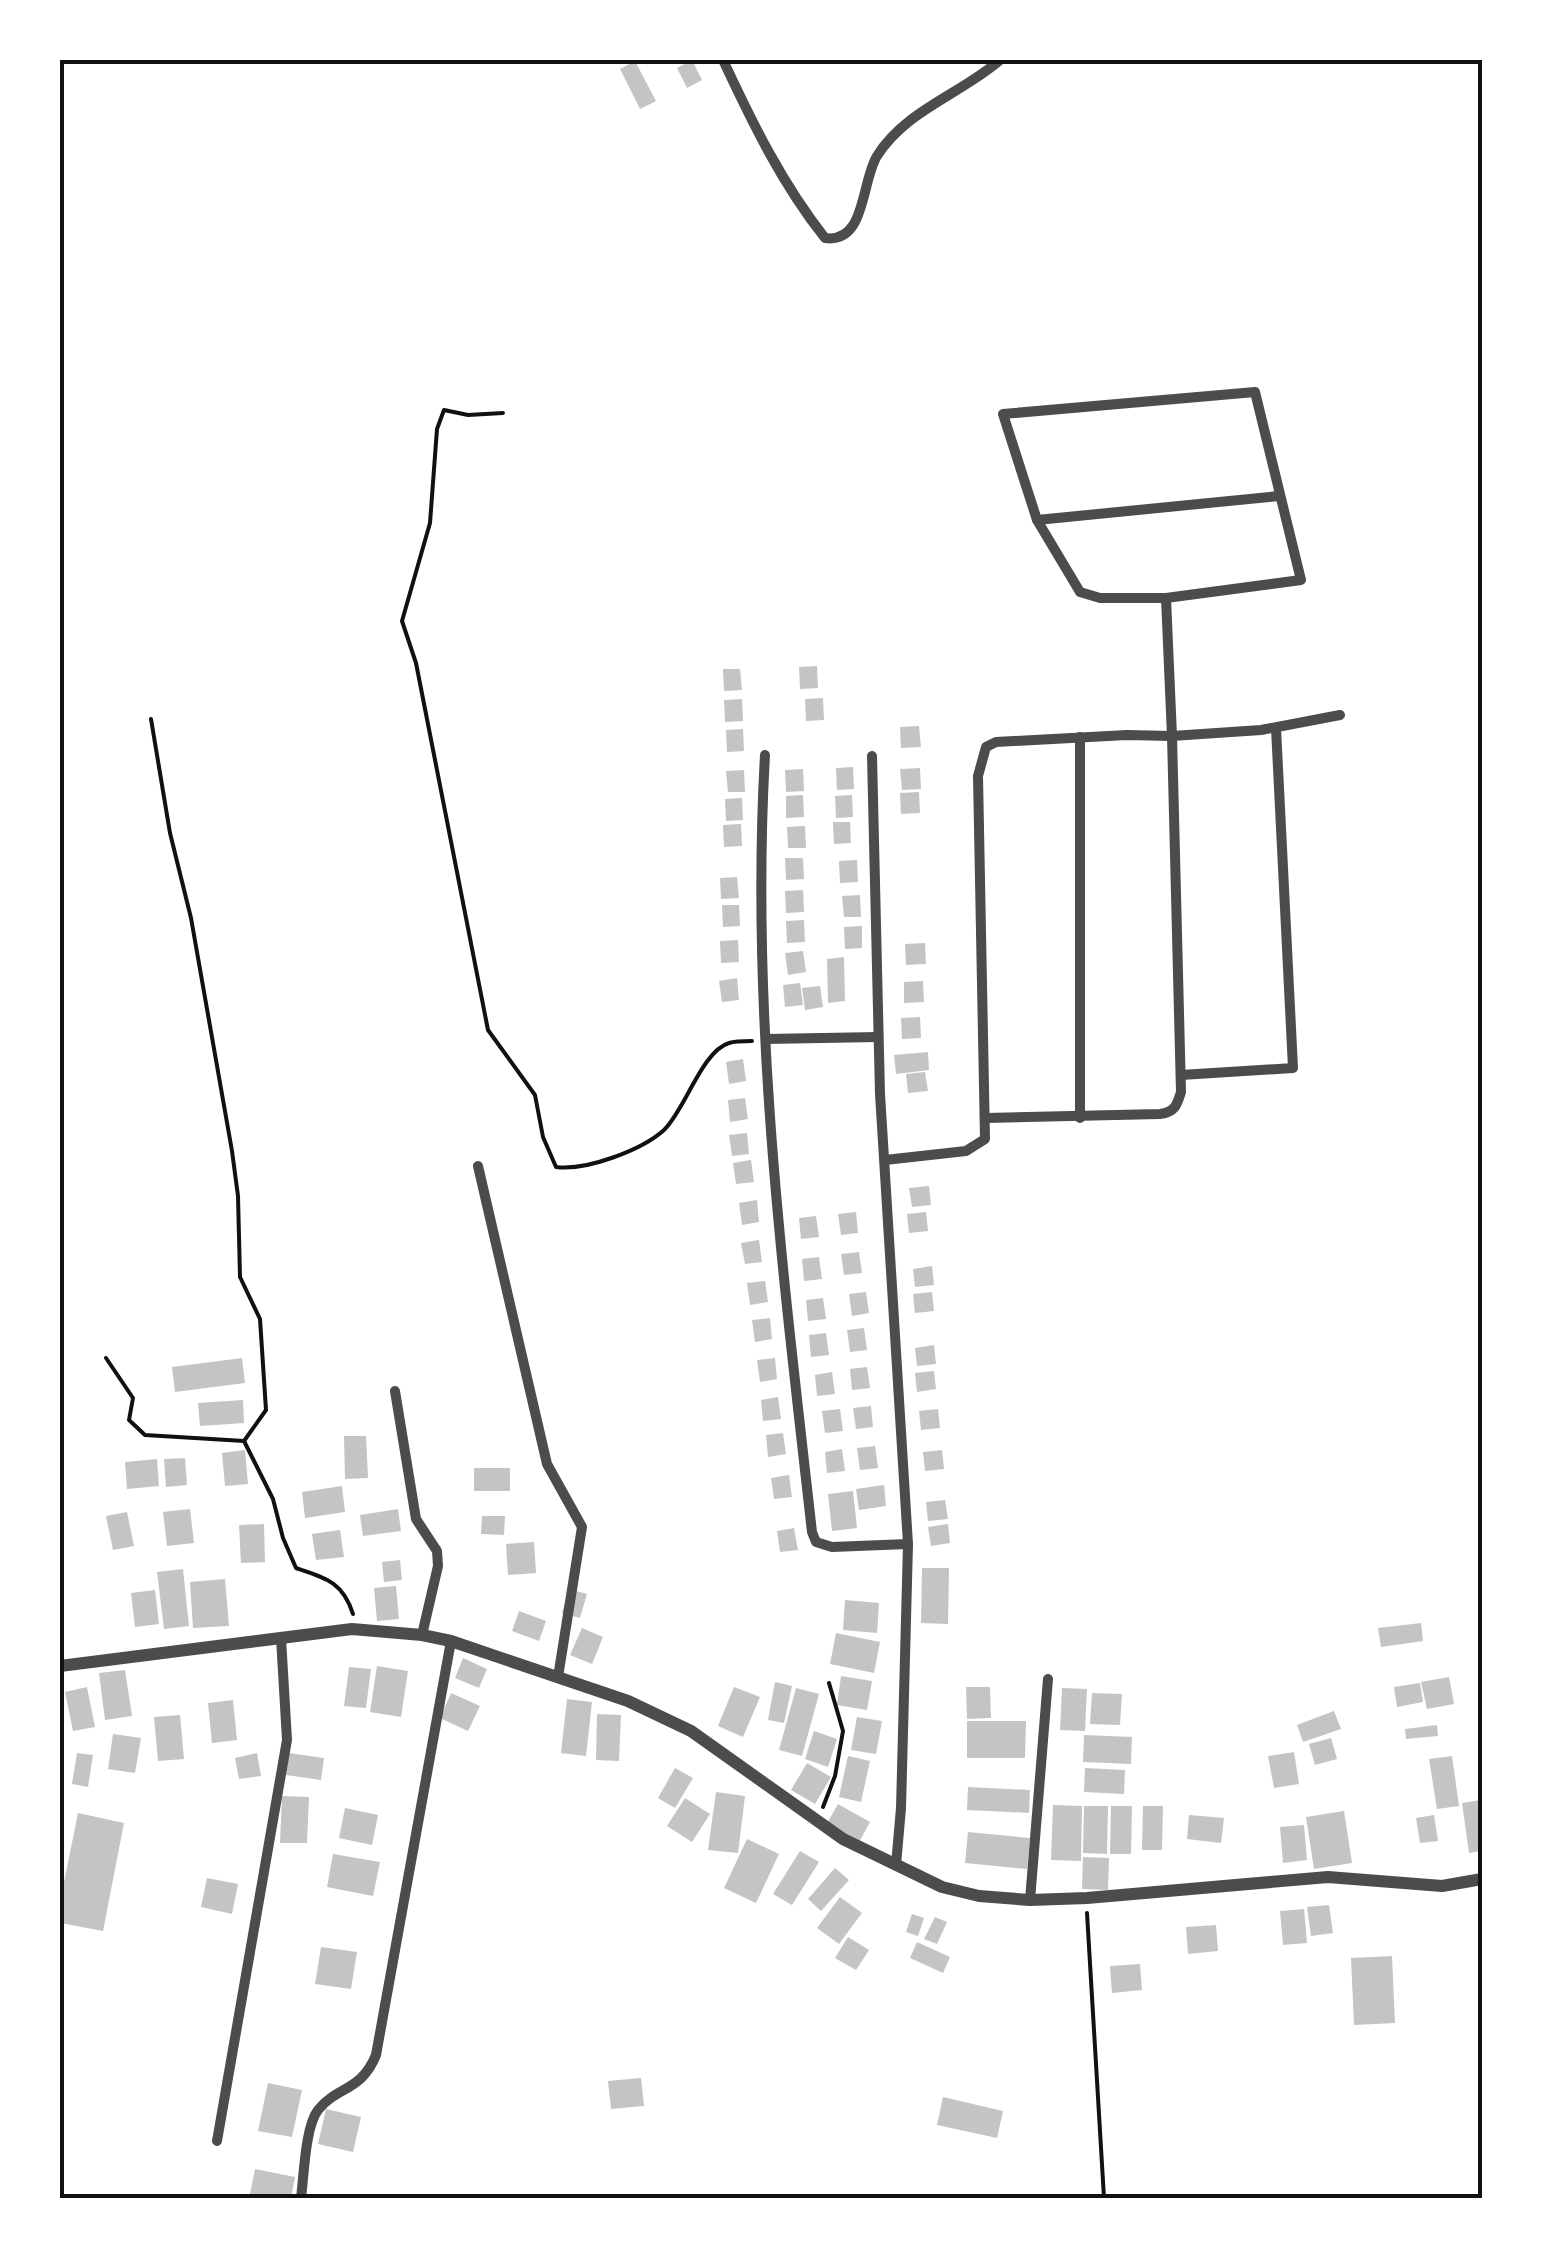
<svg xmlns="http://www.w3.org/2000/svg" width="1542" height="2258" font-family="Poppins,sans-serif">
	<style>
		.building { fill: #c4c4c4 }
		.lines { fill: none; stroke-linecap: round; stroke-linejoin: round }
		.path { stroke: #111; stroke-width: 4 }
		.minor { stroke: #4c4c4c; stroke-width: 10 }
		.tertiary { stroke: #4c4c4c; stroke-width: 12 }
		.neatline { fill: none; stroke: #111; stroke-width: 4 }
	</style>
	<rect width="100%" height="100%" fill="#fff"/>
	<g class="building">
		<polygon points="692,60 702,80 687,88 677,68"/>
		<polygon points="635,61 656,101 640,109 620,69"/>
		<polygon points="817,666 818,688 800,689 799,667"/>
		<polygon points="723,669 740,669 742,690 724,691"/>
		<polygon points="823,698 824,720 806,721 805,699"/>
		<polygon points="742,699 743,721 725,722 724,700"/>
		<polygon points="919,726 921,747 901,748 900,727"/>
		<polygon points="743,729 744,751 727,752 726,730"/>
		<polygon points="853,767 854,789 837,790 836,768"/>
		<polygon points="920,768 921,789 902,790 900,769"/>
		<polygon points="803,769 804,791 786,792 785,770"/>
		<polygon points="744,770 745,792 728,792 726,771"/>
		<polygon points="919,792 920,813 901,814 900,793"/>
		<polygon points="803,795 804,817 786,818 786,796"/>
		<polygon points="852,795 853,817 836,818 835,796"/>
		<polygon points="742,798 743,820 726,821 725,799"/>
		<polygon points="833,822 850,822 851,843 834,844"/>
		<polygon points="741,824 742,846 724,847 723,825"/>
		<polygon points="805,826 806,848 788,848 787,827"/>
		<polygon points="785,858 803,858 804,879 786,880"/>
		<polygon points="857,860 858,882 840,883 839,861"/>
		<polygon points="737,877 739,898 721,899 720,878"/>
		<polygon points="803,890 804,912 786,913 785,891"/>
		<polygon points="860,895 861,917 844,917 842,896"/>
		<polygon points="722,905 739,905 740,926 723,927"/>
		<polygon points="804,920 805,942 787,943 786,921"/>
		<polygon points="862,926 862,948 845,949 844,927"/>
		<polygon points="738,940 739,962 721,963 720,941"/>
		<polygon points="925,943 926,964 906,965 905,944"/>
		<polygon points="803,951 806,972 788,975 785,953"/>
		<polygon points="844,957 845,1001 828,1003 827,959"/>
		<polygon points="737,978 739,1000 722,1002 719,981"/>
		<polygon points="923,981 924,1002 904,1003 904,982"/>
		<polygon points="800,983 803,1005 785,1007 783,985"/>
		<polygon points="820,986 823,1007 805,1010 802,988"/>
		<polygon points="920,1017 921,1038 902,1039 901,1018"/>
		<polygon points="928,1052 929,1070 896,1074 894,1055"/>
		<polygon points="743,1059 746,1081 729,1084 726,1062"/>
		<polygon points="925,1072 928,1091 908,1093 906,1074"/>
		<polygon points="745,1098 748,1119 730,1122 728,1100"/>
		<polygon points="747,1133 749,1154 732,1156 729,1135"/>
		<polygon points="751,1160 754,1182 736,1184 733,1163"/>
		<polygon points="929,1186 931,1205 912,1207 909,1188"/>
		<polygon points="757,1200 759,1222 742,1225 739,1203"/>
		<polygon points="856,1212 858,1233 841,1235 838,1214"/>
		<polygon points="926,1212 928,1231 909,1233 907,1214"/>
		<polygon points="816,1216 819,1237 801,1239 799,1218"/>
		<polygon points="759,1240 762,1262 745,1264 741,1243"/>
		<polygon points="859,1252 862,1273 844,1275 841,1254"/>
		<polygon points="819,1257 822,1279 804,1281 802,1259"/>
		<polygon points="932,1266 934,1285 915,1287 913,1269"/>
		<polygon points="765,1281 768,1302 750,1305 747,1283"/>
		<polygon points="866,1292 869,1313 852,1316 849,1294"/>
		<polygon points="932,1292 934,1311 915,1313 913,1294"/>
		<polygon points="823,1298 826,1319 808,1321 806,1300"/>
		<polygon points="770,1318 772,1339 755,1342 752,1320"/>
		<polygon points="864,1328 867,1350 850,1352 847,1330"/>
		<polygon points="826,1333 829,1355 811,1357 809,1335"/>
		<polygon points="934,1345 936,1364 917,1366 915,1348"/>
		<polygon points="242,1358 245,1383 175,1392 172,1367"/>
		<polygon points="775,1358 777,1379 760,1382 757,1360"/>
		<polygon points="867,1367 870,1388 852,1390 850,1369"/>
		<polygon points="934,1371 936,1389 917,1392 915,1373"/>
		<polygon points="832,1372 835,1394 817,1396 815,1375"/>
		<polygon points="778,1397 781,1419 763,1421 761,1400"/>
		<polygon points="243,1400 244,1423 200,1426 198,1403"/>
		<polygon points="871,1406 873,1427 856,1429 853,1408"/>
		<polygon points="840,1409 843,1431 825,1433 822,1411"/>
		<polygon points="938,1409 940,1428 921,1430 919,1411"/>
		<polygon points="783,1433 786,1454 768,1457 766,1435"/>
		<polygon points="344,1436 366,1436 368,1478 345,1479"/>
		<polygon points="875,1446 878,1468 860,1470 857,1448"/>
		<polygon points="842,1449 845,1471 827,1473 825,1452"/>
		<polygon points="245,1450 248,1484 225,1486 222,1453"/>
		<polygon points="942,1450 944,1469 925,1471 923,1452"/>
		<polygon points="185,1458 187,1485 166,1487 164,1459"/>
		<polygon points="157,1459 159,1486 127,1489 125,1462"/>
		<rect x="474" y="1468" width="36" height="23"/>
		<polygon points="789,1475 792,1497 774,1499 771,1478"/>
		<polygon points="884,1485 886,1506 859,1510 856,1489"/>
		<polygon points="342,1486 345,1512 305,1518 302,1492"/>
		<polygon points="853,1491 857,1528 832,1531 828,1494"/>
		<polygon points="945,1500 948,1519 928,1521 926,1502"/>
		<polygon points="190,1509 194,1543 167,1546 163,1512"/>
		<polygon points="398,1509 401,1531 363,1536 360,1515"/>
		<polygon points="127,1512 134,1546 113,1550 106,1516"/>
		<polygon points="482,1516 505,1516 504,1535 481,1534"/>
		<polygon points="264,1524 265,1562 241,1563 239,1525"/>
		<polygon points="948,1524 950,1543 931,1546 928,1527"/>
		<polygon points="794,1528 798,1550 780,1552 777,1531"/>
		<polygon points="340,1530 344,1557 316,1560 312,1534"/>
		<polygon points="534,1542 536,1573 508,1575 506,1544"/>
		<polygon points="400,1560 402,1580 384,1582 382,1562"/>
		<polygon points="922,1568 949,1568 948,1624 921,1623"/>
		<polygon points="183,1569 189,1626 164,1629 157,1572"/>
		<polygon points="225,1579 229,1626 193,1628 190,1582"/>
		<polygon points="396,1586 399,1619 377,1621 374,1588"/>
		<polygon points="569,1589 587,1594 580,1618 562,1613"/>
		<polygon points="155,1590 159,1624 135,1627 131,1593"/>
		<polygon points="845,1600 879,1603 877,1633 843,1630"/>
		<polygon points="519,1611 546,1621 539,1641 512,1631"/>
		<polygon points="1421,1623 1423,1641 1381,1647 1378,1628"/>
		<polygon points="582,1628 603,1637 592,1664 570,1655"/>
		<polygon points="836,1633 880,1642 874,1673 830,1664"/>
		<polygon points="463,1658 487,1669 479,1688 455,1678"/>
		<polygon points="377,1666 408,1671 401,1717 370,1712"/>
		<polygon points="349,1667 371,1669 366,1708 344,1706"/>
		<polygon points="125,1670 132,1716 105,1720 99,1673"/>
		<polygon points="841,1676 872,1681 867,1710 837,1705"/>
		<polygon points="1449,1677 1454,1704 1427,1709 1421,1682"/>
		<polygon points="775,1682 792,1686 784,1723 768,1720"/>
		<polygon points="1420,1683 1423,1702 1397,1707 1394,1687"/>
		<polygon points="87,1687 95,1727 73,1731 65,1692"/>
		<polygon points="734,1687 760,1697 743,1737 718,1726"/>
		<polygon points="966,1687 990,1687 991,1718 967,1719"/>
		<polygon points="796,1688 819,1694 802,1756 779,1750"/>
		<polygon points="1062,1688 1087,1689 1085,1731 1060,1730"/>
		<polygon points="451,1693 480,1706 468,1731 440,1718"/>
		<polygon points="1092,1693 1122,1694 1120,1725 1090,1724"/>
		<polygon points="567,1699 592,1702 586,1756 561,1753"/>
		<polygon points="233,1700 237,1740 212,1743 208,1703"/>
		<polygon points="1334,1711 1341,1729 1303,1742 1297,1725"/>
		<polygon points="597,1714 621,1715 619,1761 596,1760"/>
		<polygon points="180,1715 184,1759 158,1761 154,1717"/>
		<polygon points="857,1717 882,1721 876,1754 851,1750"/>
		<polygon points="967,1721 1026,1721 1025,1758 967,1758"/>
		<polygon points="1437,1725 1438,1736 1406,1739 1405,1729"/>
		<polygon points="814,1731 837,1739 828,1767 805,1759"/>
		<polygon points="113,1734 141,1738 135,1773 108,1769"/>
		<polygon points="1084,1735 1132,1737 1131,1764 1083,1762"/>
		<polygon points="1331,1738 1337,1759 1315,1765 1309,1744"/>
		<polygon points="1294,1752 1299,1784 1274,1788 1268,1756"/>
		<polygon points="77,1753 93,1755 88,1787 72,1784"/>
		<polygon points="257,1753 261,1776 239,1779 235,1758"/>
		<polygon points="289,1753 324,1758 321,1780 286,1775"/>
		<polygon points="848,1756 870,1761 861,1802 839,1797"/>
		<polygon points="1452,1756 1459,1806 1437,1809 1429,1759"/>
		<polygon points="807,1763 831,1777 815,1804 791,1790"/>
		<polygon points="675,1768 693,1778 675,1808 658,1798"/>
		<polygon points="1085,1768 1125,1770 1124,1794 1084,1792"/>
		<polygon points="968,1787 1030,1790 1029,1813 967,1810"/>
		<polygon points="716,1792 745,1796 738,1853 708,1850"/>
		<polygon points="282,1796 309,1797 307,1843 280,1843"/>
		<polygon points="685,1798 710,1814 692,1842 667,1826"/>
		<polygon points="1481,1800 1482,1851 1469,1853 1462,1803"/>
		<polygon points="838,1804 870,1822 858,1844 826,1825"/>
		<polygon points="1053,1805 1082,1806 1081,1861 1051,1860"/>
		<polygon points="1084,1806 1108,1806 1107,1854 1083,1853"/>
		<polygon points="1111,1806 1132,1806 1131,1854 1110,1854"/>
		<polygon points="1143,1806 1163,1806 1162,1850 1142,1850"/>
		<polygon points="345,1808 378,1815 372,1845 339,1838"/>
		<polygon points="1344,1811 1352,1863 1314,1869 1306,1817"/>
		<polygon points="78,1813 124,1823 103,1931 60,1923 60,1902"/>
		<polygon points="1189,1815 1224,1818 1221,1843 1187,1839"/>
		<polygon points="1434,1815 1438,1841 1420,1843 1416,1818"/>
		<polygon points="1304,1825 1307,1860 1283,1863 1280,1827"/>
		<polygon points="968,1832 1030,1838 1027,1869 965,1863"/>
		<polygon points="747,1839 779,1854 756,1903 724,1888"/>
		<polygon points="800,1851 819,1862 792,1905 773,1894"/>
		<polygon points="333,1854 380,1862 373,1896 327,1887"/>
		<polygon points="1083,1857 1109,1858 1108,1890 1082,1889"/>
		<polygon points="835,1868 849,1880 821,1911 808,1899"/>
		<polygon points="207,1878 238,1884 232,1914 201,1907"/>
		<polygon points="840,1897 862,1913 839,1944 817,1928"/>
		<polygon points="1329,1905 1333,1933 1311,1936 1307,1907"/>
		<polygon points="1304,1909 1307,1943 1283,1945 1280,1911"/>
		<polygon points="912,1914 924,1918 918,1936 906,1932"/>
		<polygon points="935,1917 947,1922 937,1944 924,1939"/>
		<polygon points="1216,1925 1218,1951 1188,1954 1186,1927"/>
		<polygon points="848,1937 869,1950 856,1970 835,1958"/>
		<polygon points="917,1942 950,1957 943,1973 910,1958"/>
		<polygon points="321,1947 357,1952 351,1989 315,1984"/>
		<polygon points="1392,1956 1395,2023 1354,2025 1351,1958"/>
		<polygon points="1140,1964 1142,1990 1112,1993 1110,1966"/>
		<polygon points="641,2078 644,2106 611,2109 608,2081"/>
		<polygon points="268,2083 302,2090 292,2137 258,2131"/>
		<polygon points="943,2097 1003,2111 997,2138 937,2125"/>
		<polygon points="326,2109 361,2117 353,2152 318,2144"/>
		<polygon points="255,2169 295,2177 291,2198 250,2194"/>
	</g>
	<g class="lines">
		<g class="path">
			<path d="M503,413l-35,2 -24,-5 -7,19 -7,94 -28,98 14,42 72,367 47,65 8,42 13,30c30,4 86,-17 108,-37 21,-20 38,-79 65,-87 6,-2 15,-2 23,-2"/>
			<polyline points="151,719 170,833 191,918 232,1151 238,1196 240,1277 260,1319 266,1410 244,1441"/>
			<path d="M106,1358l27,40 -4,22 16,15 99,6 29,58 10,39 13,30c30,10 47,14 57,46"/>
			<polyline points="823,1807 835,1776 843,1731 829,1683"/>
			<polyline points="1087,1913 1104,2198"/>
		</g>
		<g class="minor">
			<path d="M723,60c29,62 59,124 102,178 41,6 36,-56 52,-82 29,-46 84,-62 123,-96"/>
			<polyline points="1037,520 1279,496"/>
			<polyline points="1080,737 1080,1118"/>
			<path d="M765,755c-15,260 18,519 47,777l4,10 16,5 76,-3"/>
			<polyline points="872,756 880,1094 908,1544 901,1808 896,1865"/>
			<polyline points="766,1039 878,1037"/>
			<polyline points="1181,1075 1293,1068 1276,728"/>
			<path d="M986,1118l174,-4c15,-2 17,-9 21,-22l-9,-356 89,-6 79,-15"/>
			<polyline points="885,1160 966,1151 985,1139 978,776 986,747 996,742 1127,735 1172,736 1166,598 1100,598 1080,592 1037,520 1003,414 1255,392 1301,580 1166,598"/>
			<polyline points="478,1166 547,1464 582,1527 558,1677"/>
			<polyline points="395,1391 416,1519 437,1551 438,1566 422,1635"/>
			<polyline points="1030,1900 1048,1679"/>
			<polyline points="217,2141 287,1740 281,1638"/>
			<path d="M301,2198c3,-22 4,-71 17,-88 19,-24 43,-18 58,-55l75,-414"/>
		</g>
		<polyline class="tertiary" points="60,1666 352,1629 422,1635 451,1641 628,1701 691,1731 843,1839 942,1887 979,1896 1030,1900 1087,1898 1328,1877 1442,1886 1482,1879"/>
	</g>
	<rect width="1542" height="2258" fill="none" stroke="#ffffff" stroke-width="125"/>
	<rect x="62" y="62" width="1418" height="2134" class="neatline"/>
</svg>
